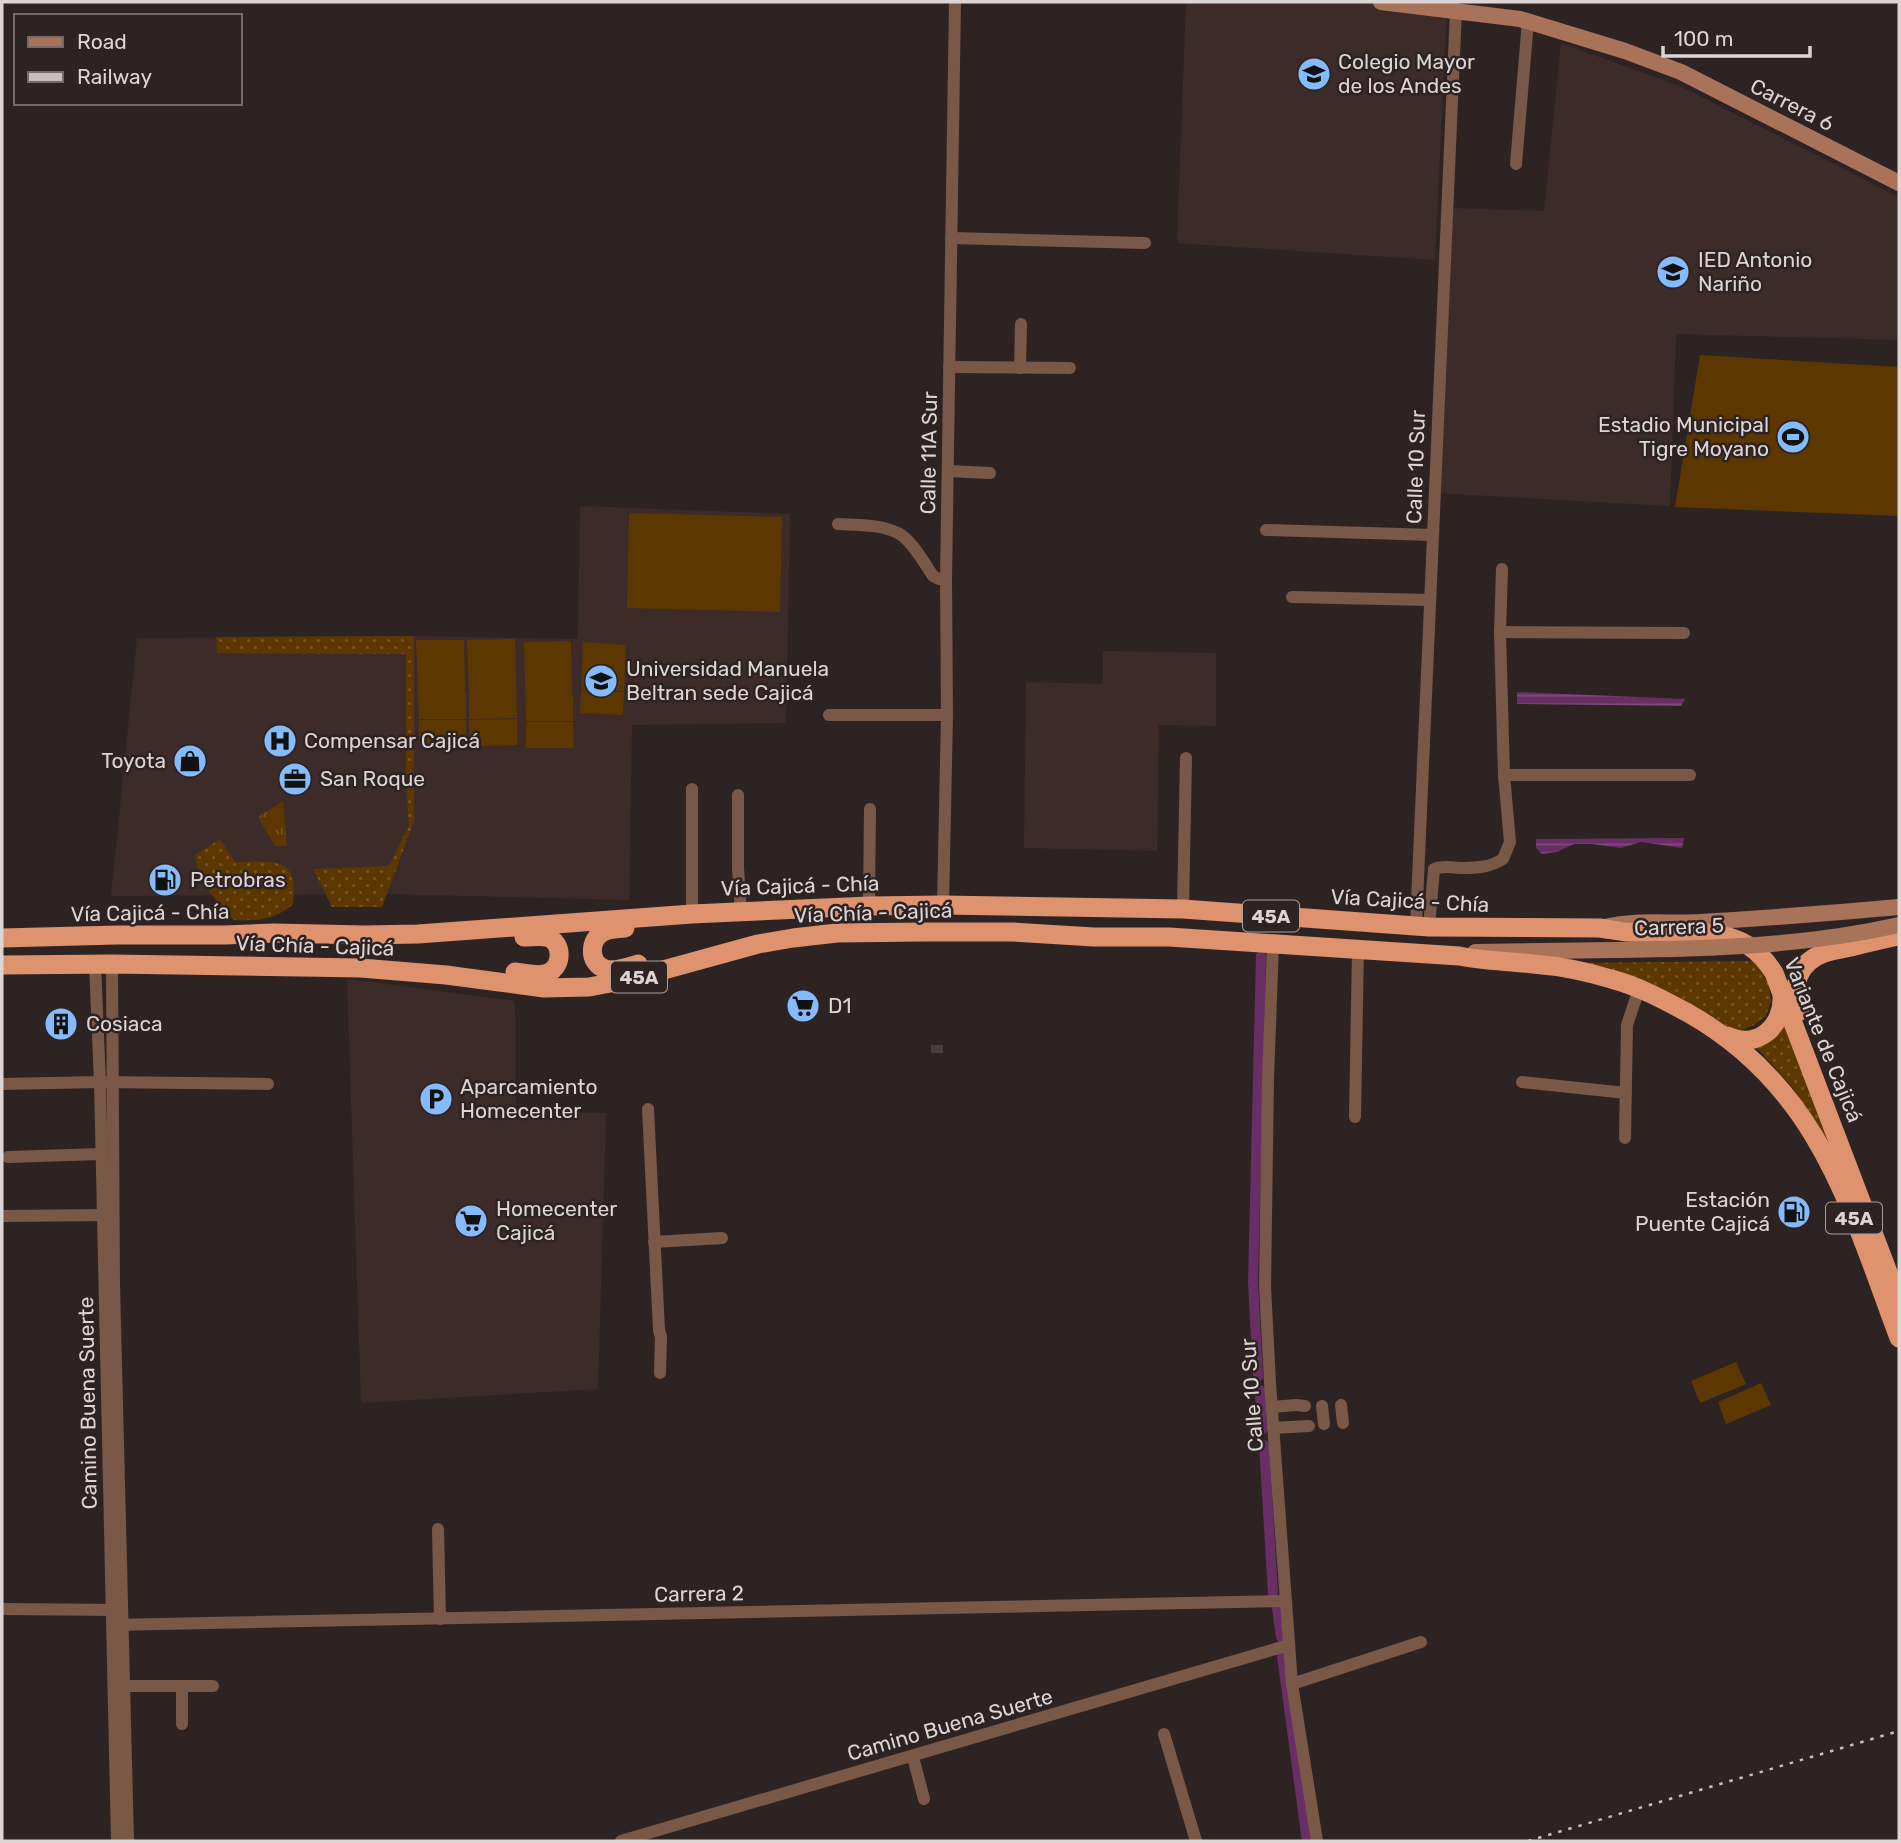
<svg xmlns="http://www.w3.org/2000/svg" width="1901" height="1843" font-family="Rubik,sans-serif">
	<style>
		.built { fill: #3d2b2a }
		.grass { fill: url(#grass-dots) }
		.park { fill: url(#park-tufts) }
		.pitch { fill: #5c3800 }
		.water { fill: url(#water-rules) }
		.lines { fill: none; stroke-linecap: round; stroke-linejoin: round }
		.canal { stroke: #6a2e67; stroke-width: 10 }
		.minor-tunnel { stroke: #483e3e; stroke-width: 12; stroke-dasharray: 12 6; stroke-linecap: butt }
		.minor { stroke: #7a5848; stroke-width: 12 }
		.secondary { stroke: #a9735a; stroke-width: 16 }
		.trunk { stroke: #de926e; stroke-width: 19 }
		.rail { stroke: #c7bfbf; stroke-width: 2.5; stroke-dasharray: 3.5 7; stroke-linecap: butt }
		.secondary-bridge { stroke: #a9735a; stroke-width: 16 }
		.labels { text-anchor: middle; stroke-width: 5; stroke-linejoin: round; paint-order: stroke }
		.shield { fill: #2e2323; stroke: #a8a0a0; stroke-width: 2 }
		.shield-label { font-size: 19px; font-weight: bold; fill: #ddd5d5 }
		.poi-label { font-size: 21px; fill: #ddd5d5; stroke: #2e2323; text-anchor: start }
		.street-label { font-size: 21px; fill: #ddd5d5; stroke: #2e2323 }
	</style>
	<defs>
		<pattern id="grass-dots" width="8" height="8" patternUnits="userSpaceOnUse" patternTransform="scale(1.75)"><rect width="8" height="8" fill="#5c3800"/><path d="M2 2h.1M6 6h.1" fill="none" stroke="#735424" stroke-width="1.8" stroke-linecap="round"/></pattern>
		<pattern id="park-tufts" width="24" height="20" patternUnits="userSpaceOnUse" patternTransform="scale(1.75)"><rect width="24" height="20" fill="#5c3800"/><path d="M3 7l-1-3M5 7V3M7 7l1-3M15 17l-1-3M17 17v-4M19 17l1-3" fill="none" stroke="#735424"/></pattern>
		<pattern id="water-rules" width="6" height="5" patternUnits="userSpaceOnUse" patternTransform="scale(1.75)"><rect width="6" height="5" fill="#6a2e67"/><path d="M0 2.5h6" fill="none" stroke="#7f4b7c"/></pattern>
	</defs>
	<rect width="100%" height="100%" fill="#2e2323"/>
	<g class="built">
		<polygon points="1186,2 1363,2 1447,7 1435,260 1177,243"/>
		<polygon points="1561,43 1682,87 1899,197 1899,340 1676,334 1670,506 1436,493 1450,208 1544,211"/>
		<polygon points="580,506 790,514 786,723 632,725 629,900 386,894 111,896 137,638 414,636 578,639"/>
		<polygon points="1103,651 1216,653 1216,726 1159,725 1157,851 1024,848 1026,682 1103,684"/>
		<polygon points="347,979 515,1001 516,1111 606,1113 598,1389 361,1403"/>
	</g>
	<g class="grass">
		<polygon points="414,636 414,821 382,907 332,907 313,869 389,866 409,825 406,787 406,654 217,653 216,637"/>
		<path d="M220,839l15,23c38,0 64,-8 58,42 -17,16 -37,17 -59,16 -19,-19 -35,-38 -39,-65z"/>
		<polygon points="1754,961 1769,985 1771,1001 1766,1016 1754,1025 1743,1030 1730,1029 1712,1016 1574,963"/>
		<polygon points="1784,1025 1836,1158 1793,1088 1757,1048"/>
	</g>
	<polygon class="park" points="283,801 287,846 275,846 258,817"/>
	<g class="pitch">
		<polygon points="1700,355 1899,367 1899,516 1675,507"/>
		<polygon points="629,513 782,517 780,612 627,608"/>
		<polygon points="515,639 517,718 469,719 469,693 471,692 469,692 467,640"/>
		<polygon points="416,640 464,640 465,692 464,693 466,693 466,719 419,719"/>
		<polygon points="571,641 572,694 567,694 573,695 573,721 526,721 524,642"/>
		<polygon points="583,642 626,645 624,691 581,689"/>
		<polygon points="581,690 624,692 623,715 580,713"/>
		<polygon points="517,719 517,745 470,746 469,720"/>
		<rect x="419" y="720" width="47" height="26"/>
		<polygon points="526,722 573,722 574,748 526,748"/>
		<polygon points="1736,1362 1746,1384 1700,1403 1691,1381"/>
		<polygon points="1761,1383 1771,1405 1726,1424 1718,1402"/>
	</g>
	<g class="water">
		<polygon points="1517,692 1685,699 1681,706 1517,704"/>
		<polygon points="1684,838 1682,848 1641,842 1621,848 1592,844 1574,844 1557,852 1542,854 1536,848 1536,839"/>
	</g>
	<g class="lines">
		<g class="canal">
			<polyline points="1258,1377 1253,1282 1261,956"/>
			<polyline points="1260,1390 1262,1430"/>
			<polyline points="1264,1445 1273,1593"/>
			<polyline points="1277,1608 1281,1637"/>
			<polyline points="1282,1656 1307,1841"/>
		</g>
		<polyline class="minor-tunnel" points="937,1045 937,1053"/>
		<g class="minor">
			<polyline points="1516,164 1528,21"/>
			<polyline points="951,238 1145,243"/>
			<polyline points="949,367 1070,368"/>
			<polyline points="1020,368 1021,324"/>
			<polyline points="948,471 990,473"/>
			<path d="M838,524c19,1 42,0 60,9 13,6 27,31 35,43l6,3h7"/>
			<polyline points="1266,530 1433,535"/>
			<polyline points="1292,597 1430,600"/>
			<polyline points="1500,632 1684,633"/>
			<polyline points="829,715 947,715"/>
			<polyline points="1504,775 1690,775"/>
			<polyline points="738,795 738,868 741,911"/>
			<polyline points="943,905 947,715 946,579 955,2"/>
			<polyline points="869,906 870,809"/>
			<polyline points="1183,909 1186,758"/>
			<polyline points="692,914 692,789"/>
			<polyline points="1416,925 1456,10"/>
			<path d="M1429,927l5,-58c10,-4 19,-1 29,-1 15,0 27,-1 40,-9l7,-17 -6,-67 -4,-143 2,-63"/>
			<polyline points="1273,944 1268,1079 1265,1286 1270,1383 1292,1684 1317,1841"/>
			<polyline points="95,964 100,1082 117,1841"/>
			<polyline points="112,964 114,1285 128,1841"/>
			<polyline points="1522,1082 1626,1093"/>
			<polyline points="2,1084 100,1082 268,1084"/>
			<polyline points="648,1109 659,1330 661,1337 660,1373"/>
			<polyline points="1355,1117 1358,949"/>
			<polyline points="1625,1138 1627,1025 1639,989"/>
			<polyline points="8,1157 101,1154"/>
			<polyline points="2,1216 110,1215"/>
			<polyline points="654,1242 722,1238"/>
			<polyline points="1341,1405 1343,1423"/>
			<polyline points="1322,1406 1324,1424"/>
			<polyline points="1272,1407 1296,1405 1305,1406"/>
			<polyline points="1273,1428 1309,1426"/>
			<polyline points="438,1529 440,1619"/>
			<polyline points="2,1609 118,1610"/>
			<polyline points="113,1625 1286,1601"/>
			<polyline points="1292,1684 1421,1642"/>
			<polyline points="119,1686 213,1686"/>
			<polyline points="182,1687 182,1724"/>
			<polyline points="1164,1734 1196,1841"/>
			<polyline points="913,1757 924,1799"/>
			<polyline points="621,1841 1289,1645"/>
		</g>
		<g class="secondary">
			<polyline points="1381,2 1520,19 1625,51 1681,72 1899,183"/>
			<path d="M1605,927c32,-8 64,-3 96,-5 66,-4 132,-9 198,-15"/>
			<polyline points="1475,952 1614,950"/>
		</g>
		<g class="trunk">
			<path d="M625,928c-7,1 -16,1 -22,4 -14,8 -15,31 2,37 10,3 23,-2 33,-5"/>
			<path d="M2,938l115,-3h108l49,-2 91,2 53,-1 274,-20 177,-8 74,-1 240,4 246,18 170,1c9,1 18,3 27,4 37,2 91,-7 123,14 11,7 18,16 25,27l125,328"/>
			<path d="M2,965l110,-1 249,4 85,7 98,13 45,-1 38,-7 131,-36 35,-6 44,-5 88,-1h88l81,5h75l290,19c24,5 49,5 74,8 26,2 52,7 78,15 27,7 53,21 77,34 131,74 162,194 211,325"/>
			<path d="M515,972c10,1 24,5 33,1 15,-7 15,-31 -1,-36 -7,-1 -16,0 -23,0"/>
			<path d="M1800,1011c-9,-25 -3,-48 24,-58 8,-3 18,-4 27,-6 16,-4 32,-8 48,-11"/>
			<path d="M1727,1036c31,14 57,-10 55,-41"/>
		</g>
		<polyline class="rail" points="1528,1841 1899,1731"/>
		<path class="secondary-bridge" d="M1614,950c95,-1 192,-4 285,-25"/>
	</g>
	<defs>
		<symbol id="school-disc" viewBox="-11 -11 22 22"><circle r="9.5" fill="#85bbfb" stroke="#2e2323"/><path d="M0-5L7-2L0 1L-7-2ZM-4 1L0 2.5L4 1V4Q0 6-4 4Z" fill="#111"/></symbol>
		<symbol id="stadium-disc" viewBox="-11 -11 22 22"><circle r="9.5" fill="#85bbfb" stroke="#2e2323"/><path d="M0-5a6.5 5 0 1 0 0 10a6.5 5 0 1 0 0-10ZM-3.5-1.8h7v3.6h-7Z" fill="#111"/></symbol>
		<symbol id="university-disc" viewBox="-11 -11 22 22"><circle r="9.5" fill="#85bbfb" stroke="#2e2323"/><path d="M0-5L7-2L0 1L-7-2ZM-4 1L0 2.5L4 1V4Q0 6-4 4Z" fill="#111"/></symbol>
		<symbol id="hospital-disc" viewBox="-11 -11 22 22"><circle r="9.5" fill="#85bbfb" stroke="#2e2323"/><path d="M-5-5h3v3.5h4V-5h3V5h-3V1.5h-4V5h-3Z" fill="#111"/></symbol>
		<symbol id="shop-disc" viewBox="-11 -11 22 22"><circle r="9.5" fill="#85bbfb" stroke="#2e2323"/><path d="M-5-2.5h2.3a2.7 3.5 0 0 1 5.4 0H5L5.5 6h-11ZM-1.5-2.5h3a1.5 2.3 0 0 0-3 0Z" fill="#111"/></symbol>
		<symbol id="office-disc" viewBox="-11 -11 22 22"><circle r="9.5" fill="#85bbfb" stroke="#2e2323"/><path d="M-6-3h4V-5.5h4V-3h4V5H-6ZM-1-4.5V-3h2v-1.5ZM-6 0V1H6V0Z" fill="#111"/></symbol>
		<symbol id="fuel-disc" viewBox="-11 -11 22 22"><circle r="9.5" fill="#85bbfb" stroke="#2e2323"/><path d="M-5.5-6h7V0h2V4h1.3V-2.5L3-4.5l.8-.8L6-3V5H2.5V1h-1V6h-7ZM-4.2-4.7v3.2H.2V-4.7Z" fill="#111"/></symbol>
		<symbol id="supermarket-disc" viewBox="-11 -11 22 22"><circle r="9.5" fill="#85bbfb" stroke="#2e2323"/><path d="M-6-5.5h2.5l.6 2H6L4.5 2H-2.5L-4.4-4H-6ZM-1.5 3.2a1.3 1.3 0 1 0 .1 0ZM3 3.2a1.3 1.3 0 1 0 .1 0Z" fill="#111"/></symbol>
		<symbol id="building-disc" viewBox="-11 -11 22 22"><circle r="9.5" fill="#85bbfb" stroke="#2e2323"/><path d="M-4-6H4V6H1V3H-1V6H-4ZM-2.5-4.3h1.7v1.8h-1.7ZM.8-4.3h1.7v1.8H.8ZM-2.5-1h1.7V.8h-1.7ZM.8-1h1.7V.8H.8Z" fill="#111"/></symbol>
		<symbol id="parking-disc" viewBox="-11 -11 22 22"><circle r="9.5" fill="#85bbfb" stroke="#2e2323"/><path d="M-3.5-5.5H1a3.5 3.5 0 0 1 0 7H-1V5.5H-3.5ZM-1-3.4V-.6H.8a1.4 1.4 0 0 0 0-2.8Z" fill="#111"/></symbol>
	</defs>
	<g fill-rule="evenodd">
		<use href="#school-disc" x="1295" y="55" width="38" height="38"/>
		<use href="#school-disc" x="1654" y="253" width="38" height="38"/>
		<use href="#stadium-disc" x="1774" y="418" width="38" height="38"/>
		<use href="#university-disc" x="582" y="662" width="38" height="38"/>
		<use href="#hospital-disc" x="261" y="722" width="38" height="38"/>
		<use href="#shop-disc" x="171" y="742" width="38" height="38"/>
		<use href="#office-disc" x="276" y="760" width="38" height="38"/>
		<use href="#fuel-disc" x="146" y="861" width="38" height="38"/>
		<use href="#supermarket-disc" x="784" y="987" width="38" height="38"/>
		<use href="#building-disc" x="42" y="1005" width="38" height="38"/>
		<use href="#parking-disc" x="417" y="1080" width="38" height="38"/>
		<use href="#fuel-disc" x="1775" y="1193" width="38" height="38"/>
		<use href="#supermarket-disc" x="452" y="1202" width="38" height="38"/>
	</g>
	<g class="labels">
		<g class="shield">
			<rect x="1243" y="900.5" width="56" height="31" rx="5"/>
			<rect x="611" y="961.5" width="56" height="31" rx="5"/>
			<rect x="1826" y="1202.5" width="56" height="31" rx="5"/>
		</g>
		<g class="shield-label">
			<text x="1271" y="923">45A</text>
			<text x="639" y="984">45A</text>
			<text x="1854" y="1225">45A</text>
		</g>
		<g class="poi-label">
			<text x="1338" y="69">Colegio Mayor<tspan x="1338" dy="24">de los Andes</tspan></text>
			<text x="1698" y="267">IED Antonio<tspan x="1698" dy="24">Nariño</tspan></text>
			<text x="1769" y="432" text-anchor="end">Estadio Municipal<tspan x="1769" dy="24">Tigre Moyano</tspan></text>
			<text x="626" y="676">Universidad Manuela<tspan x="626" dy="24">Beltran sede Cajicá</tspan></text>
			<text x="304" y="748">Compensar Cajicá</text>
			<text x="166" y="768" text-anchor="end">Toyota</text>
			<text x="320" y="786">San Roque</text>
			<text x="190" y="887">Petrobras</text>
			<text x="828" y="1013">D1</text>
			<text x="86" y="1031">Cosiaca</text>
			<text x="460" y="1094">Aparcamiento<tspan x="460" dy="24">Homecenter</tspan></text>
			<text x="1770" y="1207" text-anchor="end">Estación<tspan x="1770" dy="24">Puente Cajicá</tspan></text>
			<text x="496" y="1216">Homecenter<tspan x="496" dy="24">Cajicá</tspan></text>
		</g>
		<g class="street-label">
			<text transform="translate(1792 105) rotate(27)" y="7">Carrera 6</text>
			<text transform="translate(929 453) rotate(-89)" y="7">Calle 11A Sur</text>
			<text transform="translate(1416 467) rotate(-88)" y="7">Calle 10 Sur</text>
			<text transform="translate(800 886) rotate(-2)" y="7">Vía Cajicá - Chía</text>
			<text transform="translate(1410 901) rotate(3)" y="7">Vía Cajicá - Chía</text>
			<text transform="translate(150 913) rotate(-1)" y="7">Vía Cajicá - Chía</text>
			<text transform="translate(873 913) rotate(-2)" y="7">Vía Chía - Cajicá</text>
			<text transform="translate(1679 927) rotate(-2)" y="7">Carrera 5</text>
			<text transform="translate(315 946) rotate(2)" y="7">Vía Chía - Cajicá</text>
			<text transform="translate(1823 1040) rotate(68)" y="7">Variante de Cajicá</text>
			<text transform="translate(1252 1395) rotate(-94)" y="7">Calle 10 Sur</text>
			<text transform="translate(88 1403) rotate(-91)" y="7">Camino Buena Suerte</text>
			<text transform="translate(699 1594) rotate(-1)" y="7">Carrera 2</text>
			<text transform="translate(950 1725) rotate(-16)" y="7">Camino Buena Suerte</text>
		</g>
	</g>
	<rect width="1901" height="1843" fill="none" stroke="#ddd5d5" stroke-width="7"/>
	<rect x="14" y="14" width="228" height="91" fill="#2e2323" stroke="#746a6a" stroke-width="2"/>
	<rect x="28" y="37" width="35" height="10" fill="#a9735a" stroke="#746a6a" stroke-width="2"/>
	<text x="77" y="49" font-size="21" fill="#ddd5d5">Road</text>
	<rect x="28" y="72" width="35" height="10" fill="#c7bfbf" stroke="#746a6a" stroke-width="2"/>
	<text x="77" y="84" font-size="21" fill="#ddd5d5">Railway</text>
	<path d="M1663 46v10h147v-10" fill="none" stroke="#ddd5d5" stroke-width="3.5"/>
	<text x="1674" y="46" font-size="21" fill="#ddd5d5" stroke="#2e2323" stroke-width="5" paint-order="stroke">100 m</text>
</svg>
